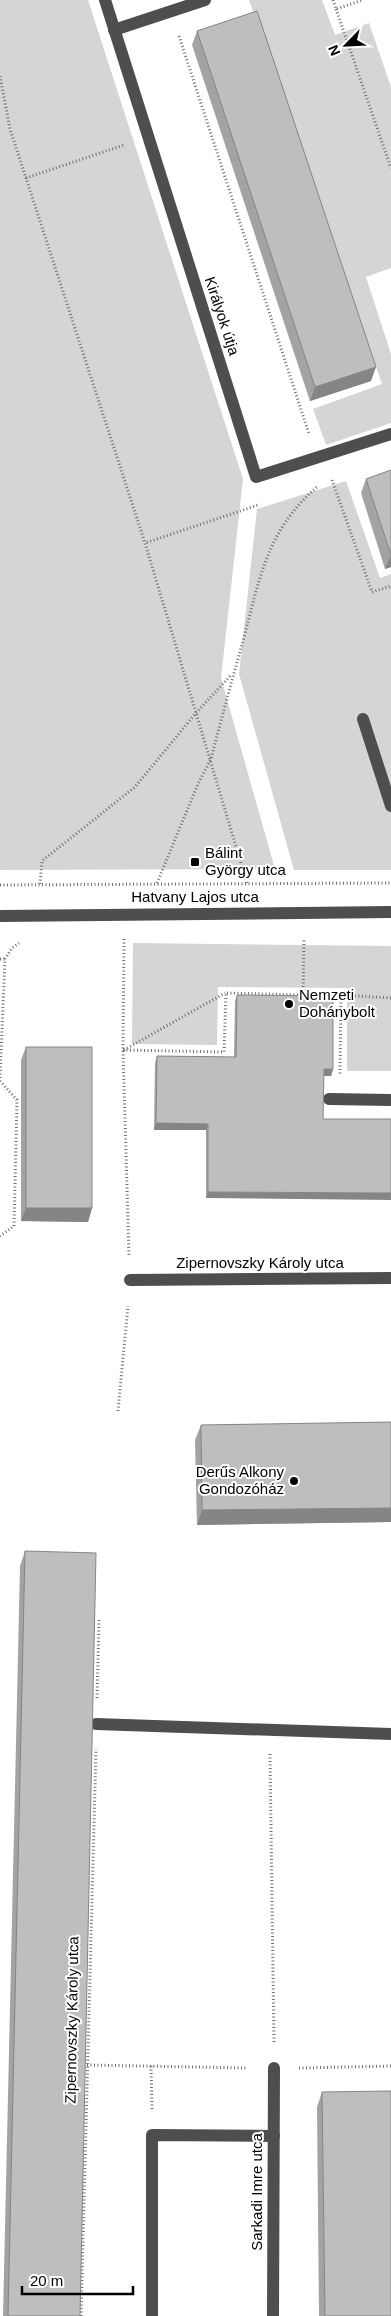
<svg xmlns="http://www.w3.org/2000/svg" width="391" height="2316" font-family="Helvetica,sans-serif">
	<style>
		.green { fill: #d5d5d5 }
		.lines { fill: none; stroke-linecap: round; stroke-linejoin: round }
		.path { stroke: #707070; stroke-width: 3; stroke-dasharray: 1 2.5; stroke-linecap: butt }
		.minor { stroke: #4e4e4e; stroke-width: 12 }
		.wall { fill: #a3a3a3 }
		.shaded-wall { fill: #858585 }
		.building { fill: #bebebe; stroke: #858585 }
		.poi-dot { fill: #000; stroke: #fff; stroke-width: 2 }
		.labels { text-anchor: middle; stroke-width: 4; stroke-linejoin: round; paint-order: stroke }
		.street-label { font-size: 15px; fill: #000; stroke: #fff }
		.poi-label { font-size: 15px; fill: #000; stroke: #fff; text-anchor: start }
	</style>
	<rect width="100%" height="100%" fill="#fff"/>
	<g class="green">
		<polygon points="0,0 88,0 243,479 221,678 275,869 0,870"/>
		<polygon points="249,0 322,0 335,35 369,23 391,87 391,268 366,277 391,354 391,423 326,445 313,409 382,384"/>
		<polygon points="346,481 380,578 391,574 391,870 294,870 239,674 257,509"/>
		<polygon points="133,943 391,946 391,1071 347,1071 347,988 218,987 217,1045 132,1044"/>
	</g>
	<g class="lines">
		<g class="path">
			<polyline points="333,0 336,9 363,0"/>
			<polyline points="336,9 391,168"/>
			<polyline points="179,36 309,434"/>
			<polyline points="0,76 10,129 145,543"/>
			<polyline points="26,178 124,145"/>
			<polyline points="332,480 372,592 391,586"/>
			<path d="M157,883l41,-99 13,-25c10,-39 21,-79 32,-118 17,-63 23,-110 75,-155"/>
			<polyline points="247,883 145,543 258,505"/>
			<polyline points="40,884 42,861 135,787 196,713 231,675"/>
			<polyline points="0,885 391,883"/>
			<polyline points="124,939 123,1050 129,1255"/>
			<polyline points="0,959 5,959"/>
			<polyline points="303,995 341,995 340,1074"/>
			<polyline points="341,995 391,998"/>
			<polyline points="123,1050 224,1052 226,993 303,995 304,938"/>
			<polyline points="124,1050 225,993"/>
			<polyline points="0,1078 5,959 12,948 19,943"/>
			<polyline points="0,1081 17,1100 14,1226 0,1236"/>
			<polyline points="118,1411 128,1306"/>
			<polyline points="97,1698 99,1620"/>
			<polyline points="270,1754 274,2043"/>
			<polyline points="87,2065 248,2068"/>
			<polyline points="151,2066 152,2110"/>
			<polyline points="299,2068 391,2066"/>
			<polyline points="81,2316 96,1749"/>
		</g>
		<g class="minor">
			<polyline points="105,0 256,477 391,434"/>
			<polyline points="114,30 205,0"/>
			<polyline points="363,719 391,806"/>
			<polyline points="0,916 391,912"/>
			<polyline points="329,1099 391,1100"/>
			<polyline points="130,1280 391,1278"/>
			<polyline points="96,1724 391,1734"/>
			<polyline points="152,2316 152,2135 274,2136"/>
			<polyline points="273,2316 274,2068"/>
		</g>
	</g>
	<g class="wall">
		<polygon points="197,31 371,381 310,401 192,45"/>
		<polygon points="391,470 391,567 385,569 361,493 366,479"/>
		<polygon points="237,995 333,1069 331,1076 323,1076 206,1198 206,1130 154,1130 155,1063 157,1056 234,1057 235,1001"/>
		<polygon points="26,1047 92,1208 88,1222 21,1221 21,1060"/>
		<polygon points="391,1422 391,1522 197,1525 195,1440 201,1425"/>
		<polygon points="25,1551 80,2316 3,2316 20,1566"/>
		<polygon points="322,2092 391,2316 319,2316 317,2107"/>
	</g>
	<g class="shaded-wall">
		<polygon points="376,367 371,381 310,401 315,387"/>
		<polygon points="391,554 391,567 385,569 391,555"/>
		<polygon points="324,1069 333,1069 331,1076 321,1076"/>
		<polygon points="156,1123 208,1124 206,1130 154,1130"/>
		<polygon points="208,1192 391,1193 391,1200 206,1198"/>
		<polygon points="26,1208 92,1208 88,1222 21,1221"/>
		<polygon points="391,1508 391,1522 197,1525 202,1510"/>
	</g>
	<g class="building">
		<polygon points="257,11 376,367 315,387 197,31"/>
		<polygon points="391,470 391,555 366,479"/>
		<polygon points="237,995 333,996 333,1069 324,1069 323,1119 391,1119 391,1193 208,1192 208,1124 156,1123 157,1056 236,1057"/>
		<rect x="26" y="1047" width="66" height="161"/>
		<polygon points="391,1422 391,1508 202,1510 201,1425"/>
		<polygon points="25,1551 96,1553 80,2316 8,2316"/>
		<polygon points="391,2091 391,2316 325,2316 322,2092"/>
	</g>
	<g class="poi-dot">
		<rect x="190" y="857" width="10" height="10" rx="2.5"/>
		<circle cx="289" cy="1004" r="5"/>
		<circle cx="294" cy="1481" r="5"/>
	</g>
	<g class="labels">
		<g class="street-label">
			<text transform="translate(222 316) rotate(72)" y="5">Királyok útja</text>
			<text x="195" y="902">Hatvany Lajos utca</text>
			<text x="260" y="1268">Zipernovszky Károly utca</text>
			<text transform="translate(72 2020) rotate(-89)" y="5">Zipernovszky Károly utca</text>
			<text transform="translate(257 2192) rotate(-90)" y="5">Sarkadi Imre utca</text>
		</g>
		<g class="poi-label">
			<text x="205" y="858">Bálint<tspan x="205" dy="17">György utca</tspan></text>
			<text x="299" y="1000">Nemzeti<tspan x="299" dy="17">Dohánybolt</tspan></text>
			<text x="284" y="1477" text-anchor="end">Derűs Alkony<tspan x="284" dy="17">Gondozóház</tspan></text>
		</g>
	</g>
	<g transform="translate(346 45) rotate(246)" stroke="#ffffff" stroke-width="4" paint-order="stroke">
	<path d="M0-4L9 19L0 12L-9 19Z" fill="#000000"/>
	<text y="-8" font-size="14" font-weight="bold" text-anchor="middle" fill="#000000">N</text>
	</g>
	<path d="M22 2286v8h111v-8" fill="none" stroke="#000000" stroke-width="2.5"/>
	<text x="30" y="2286" font-size="15" fill="#000000" stroke="#ffffff" stroke-width="4" paint-order="stroke">20 m</text>
</svg>
